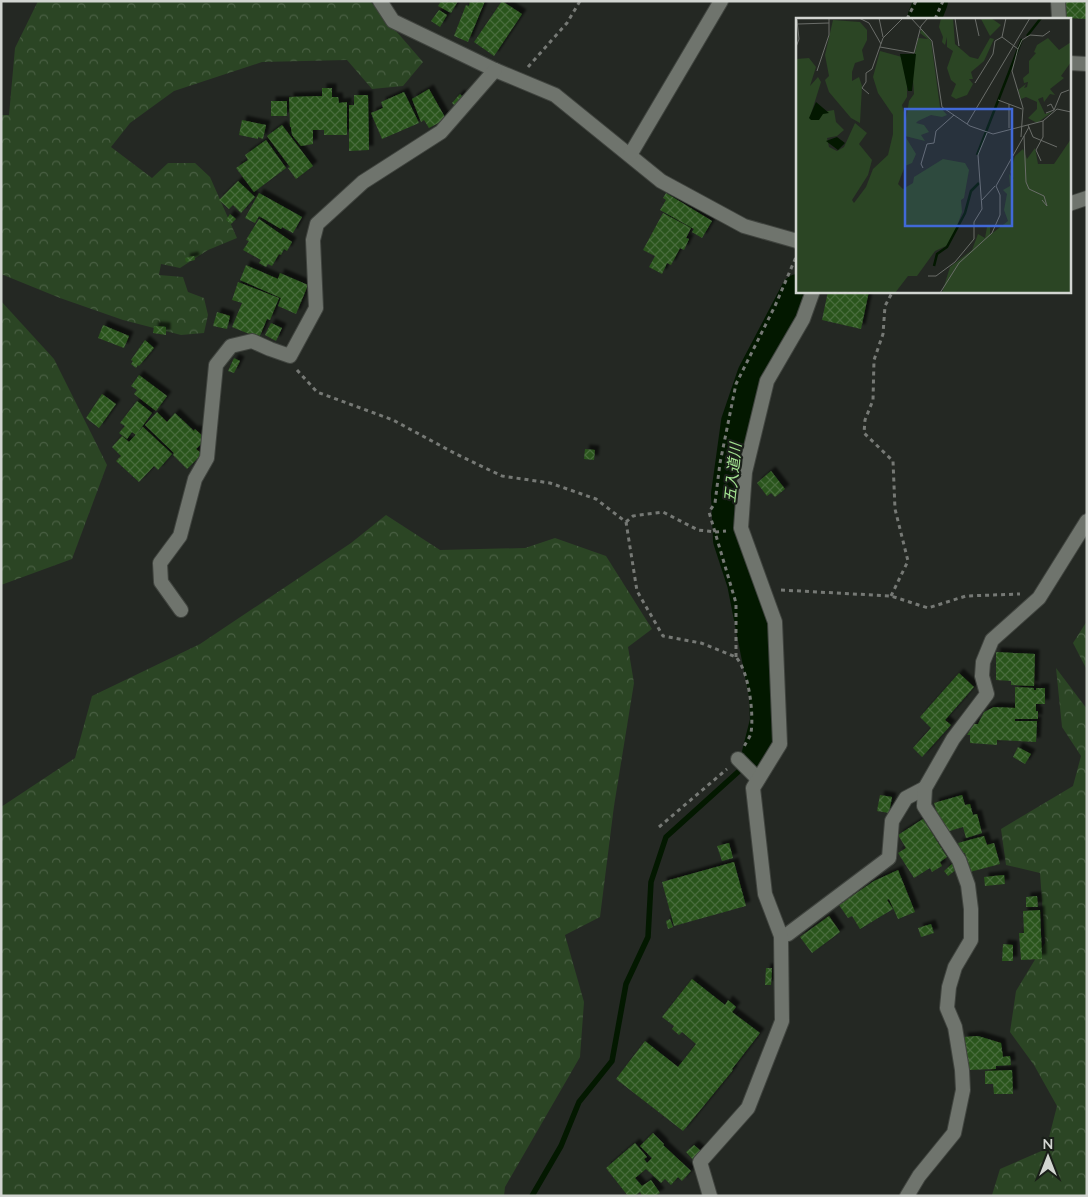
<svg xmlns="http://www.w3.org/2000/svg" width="1088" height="1197" font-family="Lato,'Noto Sans JP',sans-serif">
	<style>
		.forest { fill: url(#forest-crowns) }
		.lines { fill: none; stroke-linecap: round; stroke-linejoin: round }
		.stream { stroke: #031800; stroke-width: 5.5 }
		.river { stroke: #031800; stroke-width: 34 }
		.building { fill: url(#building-cross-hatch); filter: url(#shadow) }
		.minor-casing { stroke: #40443f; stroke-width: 16 }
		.path { stroke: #767975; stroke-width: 3; stroke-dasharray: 4 4; stroke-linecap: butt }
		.minor { stroke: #6f746d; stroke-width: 14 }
		.labels { text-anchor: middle; stroke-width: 4.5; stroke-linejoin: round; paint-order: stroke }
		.water-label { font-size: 15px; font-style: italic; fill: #a4e392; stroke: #1a1f19 }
		.inset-river { fill: none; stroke: #031800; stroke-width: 2.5 }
		.inset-road { fill: none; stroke: #6a6d69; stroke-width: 1 }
		.view { fill: #4169d7; fill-opacity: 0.15; stroke: #4169d7; stroke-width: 2.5 }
		.inset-edge { fill: none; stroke: #d2d5d1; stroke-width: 2.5 }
	</style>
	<defs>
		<pattern id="forest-crowns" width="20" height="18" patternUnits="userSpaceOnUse" patternTransform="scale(1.25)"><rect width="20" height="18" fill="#2b4524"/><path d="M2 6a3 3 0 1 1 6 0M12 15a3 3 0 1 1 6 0" fill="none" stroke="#495f43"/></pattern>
		<pattern id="building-cross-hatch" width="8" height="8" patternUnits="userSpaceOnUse" patternTransform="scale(1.25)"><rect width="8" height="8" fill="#2a541d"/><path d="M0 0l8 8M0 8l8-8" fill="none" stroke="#486c3d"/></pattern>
		<filter id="shadow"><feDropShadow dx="4.5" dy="-4.5" stdDeviation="1" flood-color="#0009"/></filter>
	</defs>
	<rect width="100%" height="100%" fill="#242823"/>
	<g class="forest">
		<polygon points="38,1 370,1 423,62 403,86 372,89 347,60 262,62 174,91 130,123 111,147 152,178 168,163 195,163 210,177 237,238 208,250 180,268 161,264 159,275 183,277 188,292 204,298 208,315 204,333 181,335 123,320 60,298 1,274 1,115 9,115 15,48"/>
		<polygon points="1,301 54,359 107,465 72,559 1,585"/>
		<polygon points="386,515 440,550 525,548 555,538 606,556 652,629 628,647 634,683 614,806 600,917 565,935 584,1002 580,1057 505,1187 504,1196 1,1196 1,807 75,758 92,696 200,644 351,543"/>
		<polygon points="1087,621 1087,670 1073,643"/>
		<polygon points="1056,668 1087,709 1087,1196 989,1196 992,1195 1000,1169 1046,1149 1057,1106 1034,1065 1010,1032 1016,991 1045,943 1040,873 1006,865 1001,829 1073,786 1081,756 1062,727"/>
	</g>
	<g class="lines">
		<polyline class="stream" points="532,1196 561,1146 579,1102 612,1061 626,984 648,937 651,882 666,837 759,753"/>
		<g class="river">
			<polyline points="924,19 931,1"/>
			<polyline points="759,753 767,721 766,695 744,583 730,540 728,494 738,422 754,375 798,291"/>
		</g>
	</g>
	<g class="building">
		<polygon points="441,1 458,1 451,13 438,6"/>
		<polygon points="470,1 485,1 468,42 454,36 466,5 469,6"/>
		<polygon points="502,1 522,14 494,56 474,42"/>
		<polygon points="1065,1 1087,1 1087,19 1066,18"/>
		<polygon points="439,10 447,15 440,27 431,21"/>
		<polygon points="322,88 332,88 332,97 338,97 339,103 347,102 347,135 324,135 324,130 313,130 313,144 301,146 292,135 291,127 290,127 289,97 322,96"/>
		<polygon points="429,89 446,119 429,128 424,120 421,122 412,99"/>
		<polygon points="404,92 419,123 382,139 371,113 383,108 381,102"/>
		<polygon points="460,94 465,99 457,108 452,103"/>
		<polygon points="354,95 368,95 369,150 349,151 349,105 354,105"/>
		<rect x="271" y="101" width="16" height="15"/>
		<polygon points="242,120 266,125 263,139 258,137 258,139 239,135"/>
		<polygon points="282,125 313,166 296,179 288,168 290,167 267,136"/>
		<polygon points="266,140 286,168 254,192 236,168 248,160 245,155"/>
		<polygon points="238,181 255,197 241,213 233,205 229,209 219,200"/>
		<polygon points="259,193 302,217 293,233 282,227 281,229 259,216 255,223 245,218"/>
		<polygon points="666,193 712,221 702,238 692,232 694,229 660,210 666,200 663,198"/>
		<polygon points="663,213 691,228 686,238 689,239 684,250 680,248 671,265 667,263 662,274 649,267 655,256 643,250"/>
		<polygon points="230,214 236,219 231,224 226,220"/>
		<polygon points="259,219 292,242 287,251 284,249 281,255 279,254 272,266 268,264 266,267 259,263 261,260 243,250 249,241 246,240"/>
		<polygon points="194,256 195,260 186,262 185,258"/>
		<polygon points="246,265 278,279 280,273 308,285 296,314 278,306 281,298 240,280"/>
		<polygon points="238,282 279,298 270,320 267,319 259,338 232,327 242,303 232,300"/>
		<polygon points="828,291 869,291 861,329 822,320"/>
		<polygon points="217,312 230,316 227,329 213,326"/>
		<polygon points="271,323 282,328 276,341 265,335"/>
		<polygon points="103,325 129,336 124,348 98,338"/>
		<polygon points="154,326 166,327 166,335 153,333"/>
		<polygon points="145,340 154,348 139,366 138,365 136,368 131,364 133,361 131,360"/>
		<polygon points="234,358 240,361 234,373 228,371"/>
		<polygon points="139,375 167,396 156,411 134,394 137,390 131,386"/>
		<polygon points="102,394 116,404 99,428 86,418"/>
		<polygon points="137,401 152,413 136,435 132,432 127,439 119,433 125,426 120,423"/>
		<polygon points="157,412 167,422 175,413 194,431 195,429 206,439 196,449 202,454 187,469 173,455 174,453 145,425"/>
		<polygon points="143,427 172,454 158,470 154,466 139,482 116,461 121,456 112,447 122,436 129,442"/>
		<polygon points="585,449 595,450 594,460 584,459"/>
		<polygon points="771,471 785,489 775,497 771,493 767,496 757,483"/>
		<polygon points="996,652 1035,654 1034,686 1011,685 1011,681 996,680"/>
		<polygon points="959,673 974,687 945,720 951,725 922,757 913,748 931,728 920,717"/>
		<polygon points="1015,687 1034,688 1034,690 1036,690 1036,688 1045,688 1045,704 1036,704 1036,711 1038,711 1038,719 1015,719 1015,721 1037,721 1036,742 997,740 997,745 970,743 970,735 967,735 974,724 978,724 984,712 994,707 1015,708"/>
		<polygon points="1018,747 1031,754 1025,764 1013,757"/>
		<polygon points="880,795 892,797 889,813 877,811"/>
		<polygon points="962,795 965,805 970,804 973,815 977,814 982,833 966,838 963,827 943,833 934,803"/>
		<polygon points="923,819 947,857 940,862 942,866 932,872 930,868 914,878 898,853 906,848 898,835"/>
		<polygon points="984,836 987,845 994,843 1000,864 970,872 965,853 961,854 958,843"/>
		<polygon points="729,843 733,858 722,861 717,846"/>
		<polygon points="734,862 746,906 674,926 662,882"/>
		<polygon points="953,863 957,869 948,876 944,871"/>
		<polygon points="898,870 915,912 898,919 889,899 887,900 893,909 860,929 852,916 848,918 839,905 874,881"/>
		<polygon points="1004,875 1005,884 985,886 984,877"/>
		<polygon points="1037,896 1038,907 1026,907 1026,897"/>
		<polygon points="1040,910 1042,959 1021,960 1019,933 1024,933 1023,911"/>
		<polygon points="829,916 840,932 812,953 800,937"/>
		<polygon points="670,919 673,927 668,929 666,921"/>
		<polygon points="931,924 934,933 921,937 918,928"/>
		<polygon points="1003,944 1013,945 1013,961 1002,961"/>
		<polygon points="766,968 772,968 771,985 765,985"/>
		<polygon points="692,979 725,1005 728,1000 736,1007 732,1012 760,1033 732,1069 733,1070 683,1131 616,1079 645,1041 678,1067 696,1044 682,1032 679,1035 672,1029 674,1026 662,1017"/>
		<polygon points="978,1036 1001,1043 1003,1057 1010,1056 1011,1065 996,1066 996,1069 969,1070 963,1037"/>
		<polygon points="1012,1070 1013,1094 994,1094 993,1084 985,1084 985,1071"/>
		<polygon points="653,1133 664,1144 663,1145 691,1171 682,1181 678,1177 671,1185 665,1179 661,1183 646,1169 635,1178 642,1186 651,1180 660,1193 655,1196 642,1196 640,1192 635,1196 628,1196 606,1168 635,1143 647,1157 644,1159 647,1163 652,1158 640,1146"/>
		<polygon points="694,1145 703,1153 695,1162 686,1152"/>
	</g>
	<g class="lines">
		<defs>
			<g id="minor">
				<polyline points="380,1 393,21 495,70 555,95 661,181 744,226 797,241"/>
				<polyline points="1058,1 1059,19"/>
				<polyline points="1069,63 1087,64"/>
				<polyline points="630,155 721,1"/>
				<polyline points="1069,204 1087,198"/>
				<polyline points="181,610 161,582 160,563 180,536 195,479 207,458 216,365 231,346 252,341 270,349 290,356 316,308 313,240 317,224 363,182 441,132 495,70"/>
				<polyline points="738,759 758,779"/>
				<polyline points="781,936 788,934 889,858 892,821 906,798 925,788"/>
				<polyline points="710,1196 700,1162 748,1108 782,1021 781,936 765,894 753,788 780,744 775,622 741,528 745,472 767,381 803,319 813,291"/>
				<polyline points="907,1196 919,1176 954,1133 963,1090 962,1070 955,1027 947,1008 949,987 955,967 971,940 971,909 968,885 959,860 924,806 925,788 953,739 987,694 982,676 983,662 992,640 1039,598 1087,521"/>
			</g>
		</defs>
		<use href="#minor" class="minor-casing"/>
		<g class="path">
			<polyline points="907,19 916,1"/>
			<polyline points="935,19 943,1"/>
			<polyline points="528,67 567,23 580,1"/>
			<path d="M297,370l20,22 76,28 63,34 46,22 48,7 46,16 30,23 11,69 26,45 38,7 35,14c13,15 18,56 15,76 -1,4 -5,9 -7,14"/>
			<polyline points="626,522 633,516 663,512 698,530 715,532 726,531"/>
			<polyline points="781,590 891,596 928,608 966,596 1020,594"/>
			<polyline points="891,596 908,561 895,509 893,461 864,433 865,420 873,400 874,360 883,334 885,306 893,291"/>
			<polyline points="736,657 736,603 709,512 715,503 720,463 736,384 775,306 796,257"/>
			<polyline points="659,827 727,769"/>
		</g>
		<use href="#minor" class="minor"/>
	</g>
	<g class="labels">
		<g class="water-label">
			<text transform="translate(733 473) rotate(-84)" y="5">五入道川</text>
		</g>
	</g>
	<g transform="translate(796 18)">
		<rect width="275" height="275" fill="#242823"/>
		<path d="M145,0h12l2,26 15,13 8,2 12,-21 4,1 -10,22 -13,11 2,7h-4l4,5 -6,11 -11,4 -5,-3 5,-12 -5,-4 -4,-12 6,-17 -6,-4v-10l-2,8 -3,-3 1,-5 -4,-10zM195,0l10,7 -11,11 -9,-17zM37,2l27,2 7,8v10l-5,10 2,10 -9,3 -3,9v9l7,-4 3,9 -2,37 -9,-5 -22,-26 -4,-12 4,-4 -4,-21zM126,11l9,12 9,66 7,8 -5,2 -11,-2 -13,6 -2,2 8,2 5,7 -8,3 4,6 -20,-5 11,18 -4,9 -7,3 -7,18 5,5 10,-6 1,-6 29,-18 22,4 4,7 -5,28 -3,2 1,12 -9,25 -7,9 -11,5 -18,25h-9l-13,17h-99v-234l13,-1 7,9 -6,19 8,-9 3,5 -10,32 23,-4 2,12 8,8 -7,6 -10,2 2,9 8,4 7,-4 11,-24 12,10 -8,11 13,16 -4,15 -16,25 2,3 12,-16 7,-18 15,-14 5,-21v-19l-15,-22 -5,-16 7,-26 22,6 5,28v12l-5,8 4,15 3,-19 5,-7 -2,-29 5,-21 1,-6 10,1 -8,-6zM252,20l11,12 12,-8v20l-10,14 3,2 -14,11 5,6 -5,-1 -6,8 -1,-5 -5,2 7,15 7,-2 -15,11 -9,-5 9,-9v-7l-11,-5 -5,2 -3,-9 8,-6 -2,4 3,-1 1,-5 -4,1 -1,-5 6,-5v-12l7,-8 -2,-1 3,-7zM275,121v154h-129l8,-26 22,-17 6,-16 7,4 2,-11h3v8l18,-14 -4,-11 3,-16 -4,-4 7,-4 -1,-12 5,5 -4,-7 5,-16 8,-7 4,10 8,-11 3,16h16z" fill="#2b4524"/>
		<path d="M104,36h16l-4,37h-4zM20,84l13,11 -6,1 -4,6h-8l-2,-2zM41,119l8,6 -7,7 -12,-9z" fill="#031800"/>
		<path class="inset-river" d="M231,18l14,-18M181,137l45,-116M138,248l3,-12 10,-7 18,-34 6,-22 8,-8"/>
		<path class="inset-road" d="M63,0l10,5 12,21M83,0l4,19M115,0l21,23 10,66 28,19 23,8 50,-13 14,-12 14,3M159,0l4,28M179,0l4,18M2,6l31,-1M206,19l16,12M0,29l3,-8 -2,-19M84,29l34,6 7,-27 7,-8M21,53l12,-36v-17M179,65l18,-29 2,-13 7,-4 4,-19M73,76l-7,-6 4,-6v-9l6,-4 11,-31 20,-20M202,82l24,9M258,92l7,-17 8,-3M250,95l8,-3 -3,-6 -4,2M171,106l63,-106M232,107l5,12 24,10M233,109l-5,9 2,46 3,7 15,7 3,10 -5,-6M213,110v-24M225,119l2,-29 -11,-37 6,-22 4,-9 8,-5 13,1 7,-5M245,143l-5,-11 7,-13v-16M127,150l-2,-4 6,-20 7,-1 2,-12 18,-16M186,182l13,-14M132,258h8l19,-14 19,-23v-17l8,-13 -4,-54 9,-22M144,275l19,-30 33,-30 8,-18v-20l-4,-9 28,-50"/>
		<path class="view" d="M109,91h107v117h-107z"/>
		<rect width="275" height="275" class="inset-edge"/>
	</g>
	<rect width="1088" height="1197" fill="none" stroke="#d2d5d1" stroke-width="5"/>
	<g transform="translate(1048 1157)" stroke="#1a1f19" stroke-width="4" paint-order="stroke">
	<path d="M0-4L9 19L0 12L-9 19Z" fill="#d2d5d1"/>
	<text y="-8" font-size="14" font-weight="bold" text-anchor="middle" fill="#d2d5d1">N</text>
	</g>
</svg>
